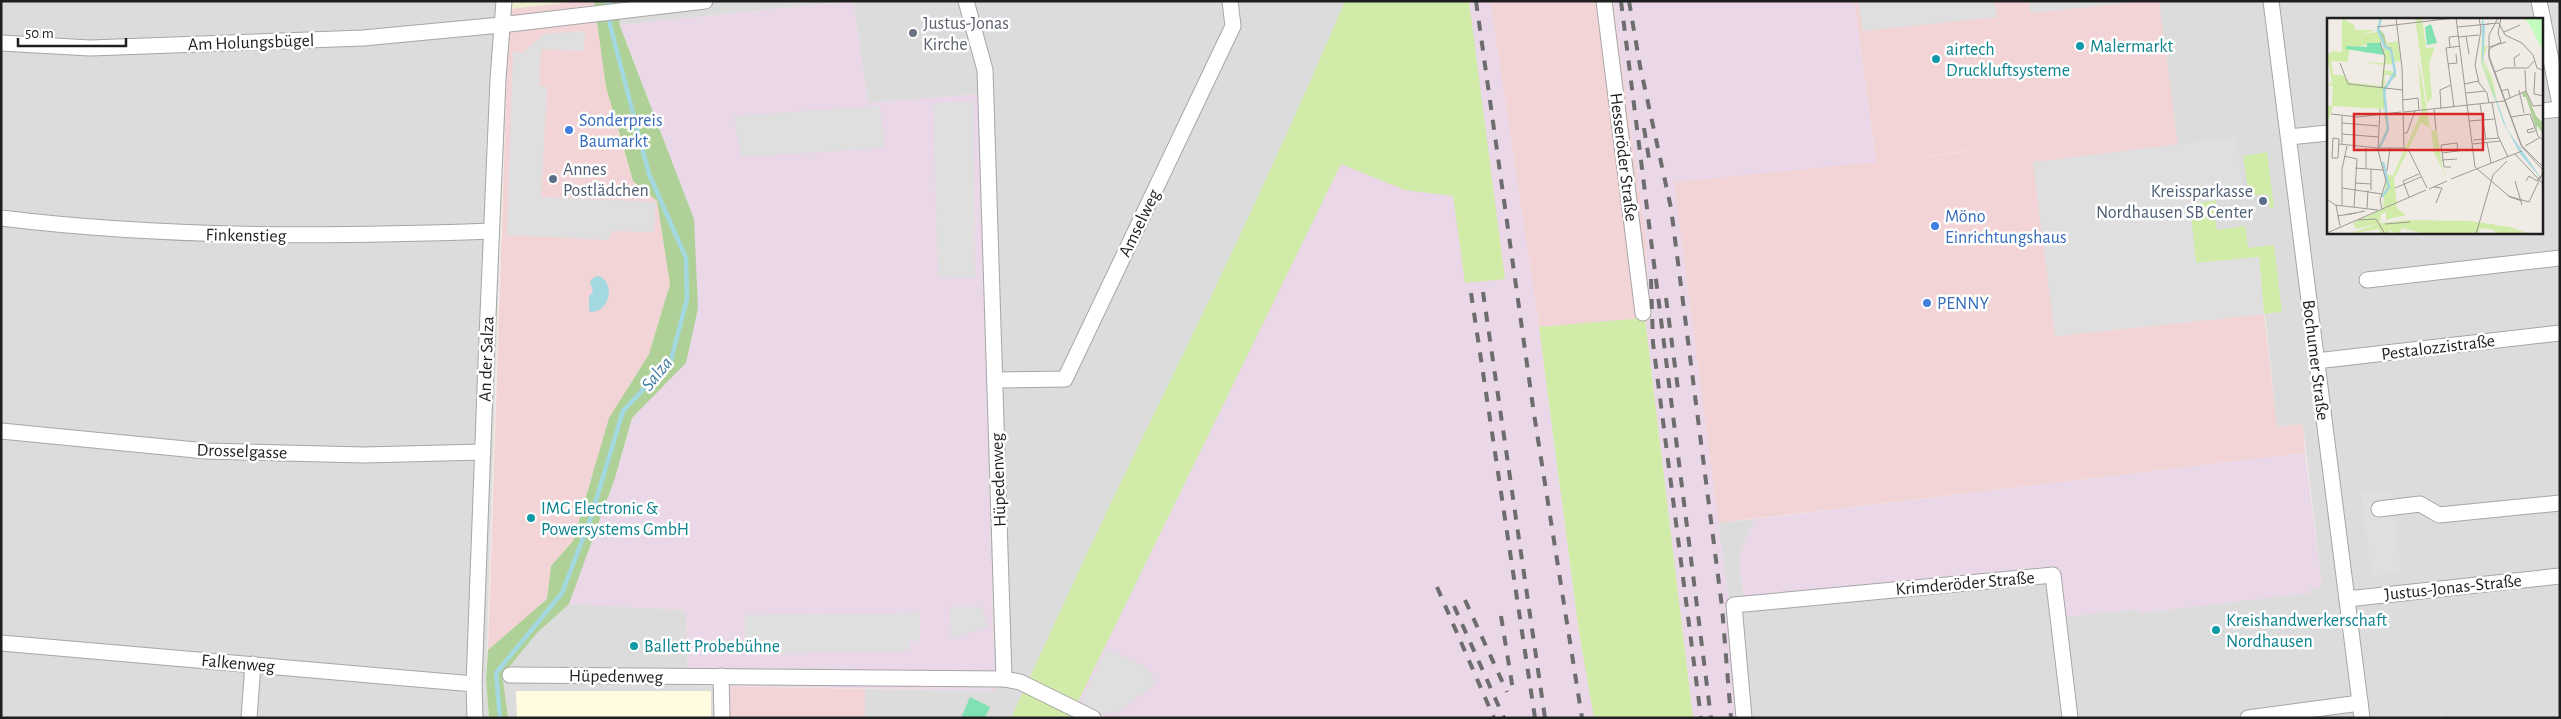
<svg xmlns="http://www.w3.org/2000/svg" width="2561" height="719" font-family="'Alegreya Sans',sans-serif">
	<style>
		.residential { fill: #dddcdc; fill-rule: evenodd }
		.commercial { fill: #f2d4d6; fill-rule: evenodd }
		.industrial { fill: #ead7e8 }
		.education { fill: #fffcdf }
		.farmland { fill: #f0efd0 }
		.grass { fill: #d1eca9 }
		.forest { fill: #afd198 }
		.pitch { fill: #80e2b2 }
		.parking { fill: #dfdfdf }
		.water { fill: #a4d8e0 }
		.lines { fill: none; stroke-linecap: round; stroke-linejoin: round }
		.stream { stroke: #a4d8e0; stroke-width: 4.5 }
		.minor-casing { stroke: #a6a6a6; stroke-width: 17 }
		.minor { stroke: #fff; stroke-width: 15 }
		.rail { stroke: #6d6d6d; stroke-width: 4; stroke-dasharray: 10 10; stroke-linecap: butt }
		.worship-dot { fill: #6b7280; stroke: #fff; stroke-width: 2 }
		.culture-dot { fill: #0f9aa8; stroke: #fff; stroke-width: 2 }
		.shop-dot { fill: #3f7fe0; stroke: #fff; stroke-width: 2 }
		.service-dot { fill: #5c6f8a; stroke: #fff; stroke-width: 2 }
		.labels { text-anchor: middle; stroke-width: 5; stroke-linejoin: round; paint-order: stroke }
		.worship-label { font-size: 18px; fill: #5b616d; stroke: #fff; text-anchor: start }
		.street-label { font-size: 18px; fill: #1f1f1f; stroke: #fff }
		.culture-label { font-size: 18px; fill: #0d838f; stroke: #fff; text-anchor: start }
		.shop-label { font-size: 18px; fill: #366cbe; stroke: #fff; text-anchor: start }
		.service-label { font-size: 18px; fill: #4e5e75; stroke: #fff; text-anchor: start }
		.water-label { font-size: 19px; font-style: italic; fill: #427ca3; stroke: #fff }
		.inset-river { fill: none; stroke: #a4d8e0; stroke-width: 2.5 }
		.inset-road { fill: none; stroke: #9c9996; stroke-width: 1 }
		.view { fill: #d62828; fill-opacity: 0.15; stroke: #d62828; stroke-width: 2.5 }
		.inset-edge { fill: none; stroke: #1f1f1f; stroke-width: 2.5 }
	</style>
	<rect width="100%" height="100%" fill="#f0ebe5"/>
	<g class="residential">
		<polygon points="1,1 510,1 500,232 486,679 489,718 1,718"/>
		<polygon points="617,1 852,1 620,25"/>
		<polygon points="853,1 1345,1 1303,100 1202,318 1108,509 1011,718 865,718 865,689 995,691 978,94 868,103"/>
		<path d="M2159,1h401v717h-822l-8,-107 -12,-88 37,-4 -16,38 5,43 314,-34 4,51 76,-8 1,4 149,-18 22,-2v-5l12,-1 -19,-163 -26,3 -18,-170 -63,6 -7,-59 55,-8 -66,-51zM2328,19h214v213h-214z"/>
		<polygon points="569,604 686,610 688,685 714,686 714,718 508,718 503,680 506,671 536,634"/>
	</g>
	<g class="commercial">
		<polygon points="579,1 594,1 606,87 620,138 633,181 657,201 670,284 649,354 628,387 591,478 573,541 551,566 547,599 488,650 509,9"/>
		<polygon points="1490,1 1613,1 1647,245 1645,318 1539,327"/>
		<path d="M1854,1h305l19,144 -123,191 209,-22 13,113 26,-3 2,29 -587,70 -44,-341 202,-21zM2019,145l-81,10 -21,2z"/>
		<polygon points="714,686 865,689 865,718 714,718"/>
	</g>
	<g class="industrial">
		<polygon points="853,1 868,103 978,94 995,691 688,685 686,610 569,604 615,478 632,418 686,363 694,219 620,25"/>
		<polygon points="1345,1 1490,1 1539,327 1579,632 1595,718 1011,718 1108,509 1202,318 1303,100"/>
		<polygon points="1613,1 1854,1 1876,162 1674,182 1730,611 1738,718 1693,718 1645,318 1647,245"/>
		<polygon points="2305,453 2322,587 2310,588 2310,593 2139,613 2138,609 2062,617 2058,566 1744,600 1739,557 1755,519"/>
	</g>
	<polygon class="education" points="516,691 711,691 711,718 517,718"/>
	<polygon class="farmland" points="510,1 579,1 509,9"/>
	<g class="grass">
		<path d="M1345,1h124l36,278 -40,4 -12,-87 -48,-6 -64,-26 -271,554h-59c47,-102 94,-205 144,-306 66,-135 131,-272 190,-411z"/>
		<polygon points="2267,152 2274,208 2270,209 2268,194 2249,196 2243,156"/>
		<polygon points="2216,200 2217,211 2214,211 2217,230 2245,226 2248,248 2274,245 2282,312 2264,314 2259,257 2196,263 2189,204"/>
		<polygon points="1645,318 1693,718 1594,718 1579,632 1539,327"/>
	</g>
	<polygon class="forest" points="594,1 617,1 620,26 694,219 698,308 686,363 632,418 615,478 569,604 536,634 506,671 503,680 508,718 489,718 486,679 488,650 547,599 551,566 573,541 609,418 649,354 670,284 657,201 633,181 606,87"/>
	<polygon class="pitch" points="970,697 990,707 985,718 961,718"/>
	<g class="parking">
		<polygon points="1858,1 1994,1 1997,17 1863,31"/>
		<polygon points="2029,1 2145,1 2031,13"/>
		<polygon points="2545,1 2557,1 2560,17 2560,81"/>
		<polygon points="585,31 584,51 541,49 539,86 547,87 541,197 656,202 654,232 612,231 608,240 507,235 513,52 522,53 544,34"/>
		<polygon points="974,101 975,278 938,277 933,103"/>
		<polygon points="880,106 885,148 741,157 734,116"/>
		<polygon points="2237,137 2244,196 2190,204 2196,263 2259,257 2264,314 2055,336 2033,162"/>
		<polygon points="2392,490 2401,573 2371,576 2361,493"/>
		<polygon points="950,607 981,607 989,627 951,639"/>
		<polygon points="920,613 920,641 910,641 910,651 745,654 745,615"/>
		<polygon points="1107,649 1146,667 1157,683 1118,712 1102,714 1081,701"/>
		<polygon points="2444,712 2445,718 2408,718 2408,716"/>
	</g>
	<path class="water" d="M600,276c15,9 10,35 -8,36l-3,-1v-14l4,-6 -3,-9 4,-5z"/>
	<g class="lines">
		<polyline class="stream" points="500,718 496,673 562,593 590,520 623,411 671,360 687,299 686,258 649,174 610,25 608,1"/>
		<defs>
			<g id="minor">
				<polyline points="966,1 985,70 1004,679"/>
				<polyline points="1604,1 1643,313"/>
				<polyline points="2271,1 2362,718"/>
				<polyline points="2539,1 2560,104"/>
				<polyline points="1,43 90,48 363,38 501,25 705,1"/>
				<polyline points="2542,111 2560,109"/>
				<polyline points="2289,137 2328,133"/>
				<path d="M1,218c163,20 327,19 490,13"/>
				<polyline points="2367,280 2560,258"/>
				<polyline points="2316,361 2560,333"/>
				<polyline points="995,380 1065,379 1233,26 1230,1"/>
				<polyline points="1,431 206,451 364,455 483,452"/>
				<polyline points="2379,509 2420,504 2439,515 2560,503"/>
				<polyline points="2347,599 2560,576"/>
				<polyline points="1,643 474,684"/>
				<polyline points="510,675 1004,679 1020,682 1093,718"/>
				<polyline points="721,676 722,718"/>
				<polyline points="249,718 253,664"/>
				<polyline points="475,718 474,684 486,362 498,79 504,1"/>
				<polyline points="1744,718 1734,605 2053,575 2070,718"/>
				<polyline points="2248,718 2360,703"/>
			</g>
		</defs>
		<use href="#minor" class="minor-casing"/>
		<use href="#minor" class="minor"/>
		<g class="rail">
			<polyline points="1476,1 1534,414 1582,718"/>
			<polyline points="1621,1 1711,718"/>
			<polyline points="1629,1 1640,66 1671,208 1722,607 1731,718"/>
			<polyline points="1644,128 1650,165"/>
			<polyline points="1651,279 1653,343 1701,718"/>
			<polyline points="1483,292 1545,718"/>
			<polyline points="1471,293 1535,718"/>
			<polyline points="1666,298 1679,397"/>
			<polyline points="1437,587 1494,718"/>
			<polyline points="1465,600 1507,692"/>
			<polyline points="1454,606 1504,718"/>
			<polyline points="1501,616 1513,690"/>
		</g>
	</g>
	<circle class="worship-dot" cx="913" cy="33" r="5"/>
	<g class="culture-dot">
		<circle cx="2080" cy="46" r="5"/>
		<circle cx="1936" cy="59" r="5"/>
		<circle cx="531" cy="518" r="5"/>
		<circle cx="2216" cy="630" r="5"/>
		<circle cx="634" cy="646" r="5"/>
	</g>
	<g class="shop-dot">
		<circle cx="569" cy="130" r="5"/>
		<circle cx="1935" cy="226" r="5"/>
		<circle cx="1927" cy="303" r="5"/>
	</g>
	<g class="service-dot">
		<circle cx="553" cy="179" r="5"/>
		<circle cx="2263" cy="201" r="5"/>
	</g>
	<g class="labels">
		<g class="worship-label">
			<text x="923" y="29">Justus-Jonas<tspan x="923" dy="21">Kirche</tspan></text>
		</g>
		<g class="street-label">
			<text transform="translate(251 42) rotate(-2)" y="6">Am Holungsbügel</text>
			<text transform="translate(1624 157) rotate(83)" y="6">Hesseröder Straße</text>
			<text transform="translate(1139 223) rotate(-64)" y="6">Amselweg</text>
			<text transform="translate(246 235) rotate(1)" y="6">Finkenstieg</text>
			<text transform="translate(2438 347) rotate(-7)" y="6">Pestalozzistraße</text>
			<text transform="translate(486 359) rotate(-88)" y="6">An der Salza</text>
			<text transform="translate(2316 360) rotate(83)" y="6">Bochumer Straße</text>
			<text transform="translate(242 451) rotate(2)" y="6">Drosselgasse</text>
			<text transform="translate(998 480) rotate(-92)" y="6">Hüpedenweg</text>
			<text transform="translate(1965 583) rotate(-5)" y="6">Krimderöder Straße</text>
			<text transform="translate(2453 587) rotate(-6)" y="6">Justus-Jonas-Straße</text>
			<text transform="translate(238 663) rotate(5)" y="6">Falkenweg</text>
			<text transform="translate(616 676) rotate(1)" y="6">Hüpedenweg</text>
		</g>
		<g class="culture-label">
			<text x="2090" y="52">Malermarkt</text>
			<text x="1946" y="55">airtech<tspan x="1946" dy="21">Druckluftsysteme</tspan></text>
			<text x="541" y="514">IMG Electronic &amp;<tspan x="541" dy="21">Powersystems GmbH</tspan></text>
			<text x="2226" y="626">Kreishandwerkerschaft<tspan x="2226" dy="21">Nordhausen</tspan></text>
			<text x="644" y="652">Ballett Probebühne</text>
		</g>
		<g class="shop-label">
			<text x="579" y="126">Sonderpreis<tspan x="579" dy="21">Baumarkt</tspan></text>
			<text x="1945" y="222">Möno<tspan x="1945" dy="21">Einrichtungshaus</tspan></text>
			<text x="1937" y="309">PENNY</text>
		</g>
		<g class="service-label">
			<text x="563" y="175">Annes<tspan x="563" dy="21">Postlädchen</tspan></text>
			<text x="2253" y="197" text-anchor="end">Kreissparkasse<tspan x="2253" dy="21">Nordhausen SB Center</tspan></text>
		</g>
		<g class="water-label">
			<text transform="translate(656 373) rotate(-51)" y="7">Salza</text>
		</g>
	</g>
	<g transform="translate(2327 18)">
		<rect width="216" height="216" fill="#f0ebe5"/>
		<path d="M15,0l12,7 1,5h21l-15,4 16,-2 4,2 1,8 -36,7 21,1v4l-2,-3 -16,-1 -1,12 -17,-1 2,14h10l6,7 32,4 3,-21 -22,-3 22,1 -1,-15 7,1 2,9v7l-6,-2 -2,7 11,2 -1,3 -9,-1 -1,35 -51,-3 -6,19v-19h5l1,-20 -6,-1 5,-2 -5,-28 6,-4 9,1zM88,0h7l4,30 9,-1 -6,16 3,35 -5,5zM155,8v35l8,22 -8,-26 4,-31 -2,20h3l-4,13 9,18 5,24 -4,-10 2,11 -14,-39zM71,23l3,20 -8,1 -2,-15 -5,-4zM91,40l12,70 -9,-5 -27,56 3,29 9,7 -20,5v-8l-5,2 -1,9 28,-3 62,1 40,6 20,7h-36l1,-4 -15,-2 -2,6h-53l-23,-6 -3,6 -10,-4v4h-8l-3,-5 -29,5 29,-10 -22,5 -3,-6 30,-14 3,-34h7l29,-64zM110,112l5,36 5,12 -13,-25 -3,-22z" fill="#d1eca9"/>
		<path d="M55,0l-3,11 5,5 3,12 4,1 5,29 -10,9 -2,26 5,19 -7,15 -3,3 2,13 -3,-14 9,-19 -3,-14 -1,-25 6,-9 5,-4 -10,-2 10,1 1,-3 -5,-23 -6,-1 -3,-14 -4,-2zM199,74l10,24 7,7v11l-6,-9v7l-11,-35h-3l-1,-4z" fill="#afd198"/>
		<path d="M197,0h19v33l-14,-27z" fill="#c2fcc1"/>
		<path d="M104,6l6,19 -10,2 -2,-18zM40,25h13l4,12 -38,-6v-3l21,1z" fill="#80e2b2"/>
		<path d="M155,0l3,8 -2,37 24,66 36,52 -22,-26 -18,-33 -21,-61z" fill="#a4d8e0"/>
		<path class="inset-river" d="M53,129l8,-18 -4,-38 11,-19 -4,-22 -6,-3 -7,-17 3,-12M55,179l7,-10 -6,-25"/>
		<path class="inset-road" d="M69,0l6,50 2,80M129,0l19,149 35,30 12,4M152,0l2,12 -6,35 4,18 8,10 2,10M171,0l-9,17v23l32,87 23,23M174,0l-3,15 3,9 -12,7v7l33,91 21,23M160,6l12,-1 6,12 17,8 11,12 4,13 7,3M50,9l77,-9M130,9l32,-3M177,14l16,-7M139,18l3,18M131,19l21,-2M53,24l5,15 -3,31M123,29l-1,-10 9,-1M162,29l17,-5M13,45l8,21 55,6M121,46l9,-1 -1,-9M188,49l-1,-9 6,-4M198,52l1,21M168,54l10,-4h23l6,-7M208,54l-1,22 10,2M137,66l15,-3M192,72l5,23M175,73l6,-2 2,9M139,75l19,-2M76,82l15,-2 1,13M178,82l21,-9 7,15 11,-1M165,85l6,33 10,21M153,86l6,35M127,89l-8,-59 14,-2M53,91l-2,41 8,31 -6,19 2,9M107,91l2,21M114,91l-1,-19 11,-5M77,94l101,-11M4,96l27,3 43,-5M184,99l19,-3 8,22 6,5M142,103l26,-2M15,105l36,3M207,110l-7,2 1,3 7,-2M77,115h3l8,-22M15,116l36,3M6,120l6,1 -1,19h-6zM146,122l26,-2M160,125l4,20M12,126l39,4M15,126v-28M145,126l29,-3M198,128l14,-8M52,130h25M77,130l5,3 18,37M115,135l31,-4M188,136l29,31M17,138l13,3 -3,48M115,142l15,-1M124,149h-7l-3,-22 16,-2 1,8M28,150l28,2M39,151v-21M60,153l3,-23M124,161l71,-28M188,163l7,24M199,163l3,-5 8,5 3,-5M28,165l16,1M107,169l8,1 -6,15M15,170l40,6M68,170l26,-11M102,171l18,-8M44,172v-21M181,178l21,6 15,-32M82,179l-6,-16 16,-7M0,181l8,6 43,5M9,187l4,21M15,188v-37l5,-23M40,190l1,-18M18,197l20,-4M10,198l19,-3M49,201l9,15M31,202l18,-1M58,206l25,-2M0,215l99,-43M149,216l17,-59 14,-14"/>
		<path class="view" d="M27,96h129v36h-129z"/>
		<rect width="216" height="216" class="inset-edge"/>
	</g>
	<rect width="2561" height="719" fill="none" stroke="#1f1f1f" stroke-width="5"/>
	<path d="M18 38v8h108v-8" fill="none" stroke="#1f1f1f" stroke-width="2.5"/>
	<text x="25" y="38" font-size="15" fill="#1f1f1f" stroke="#ffffff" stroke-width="4" paint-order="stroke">50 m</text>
</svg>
